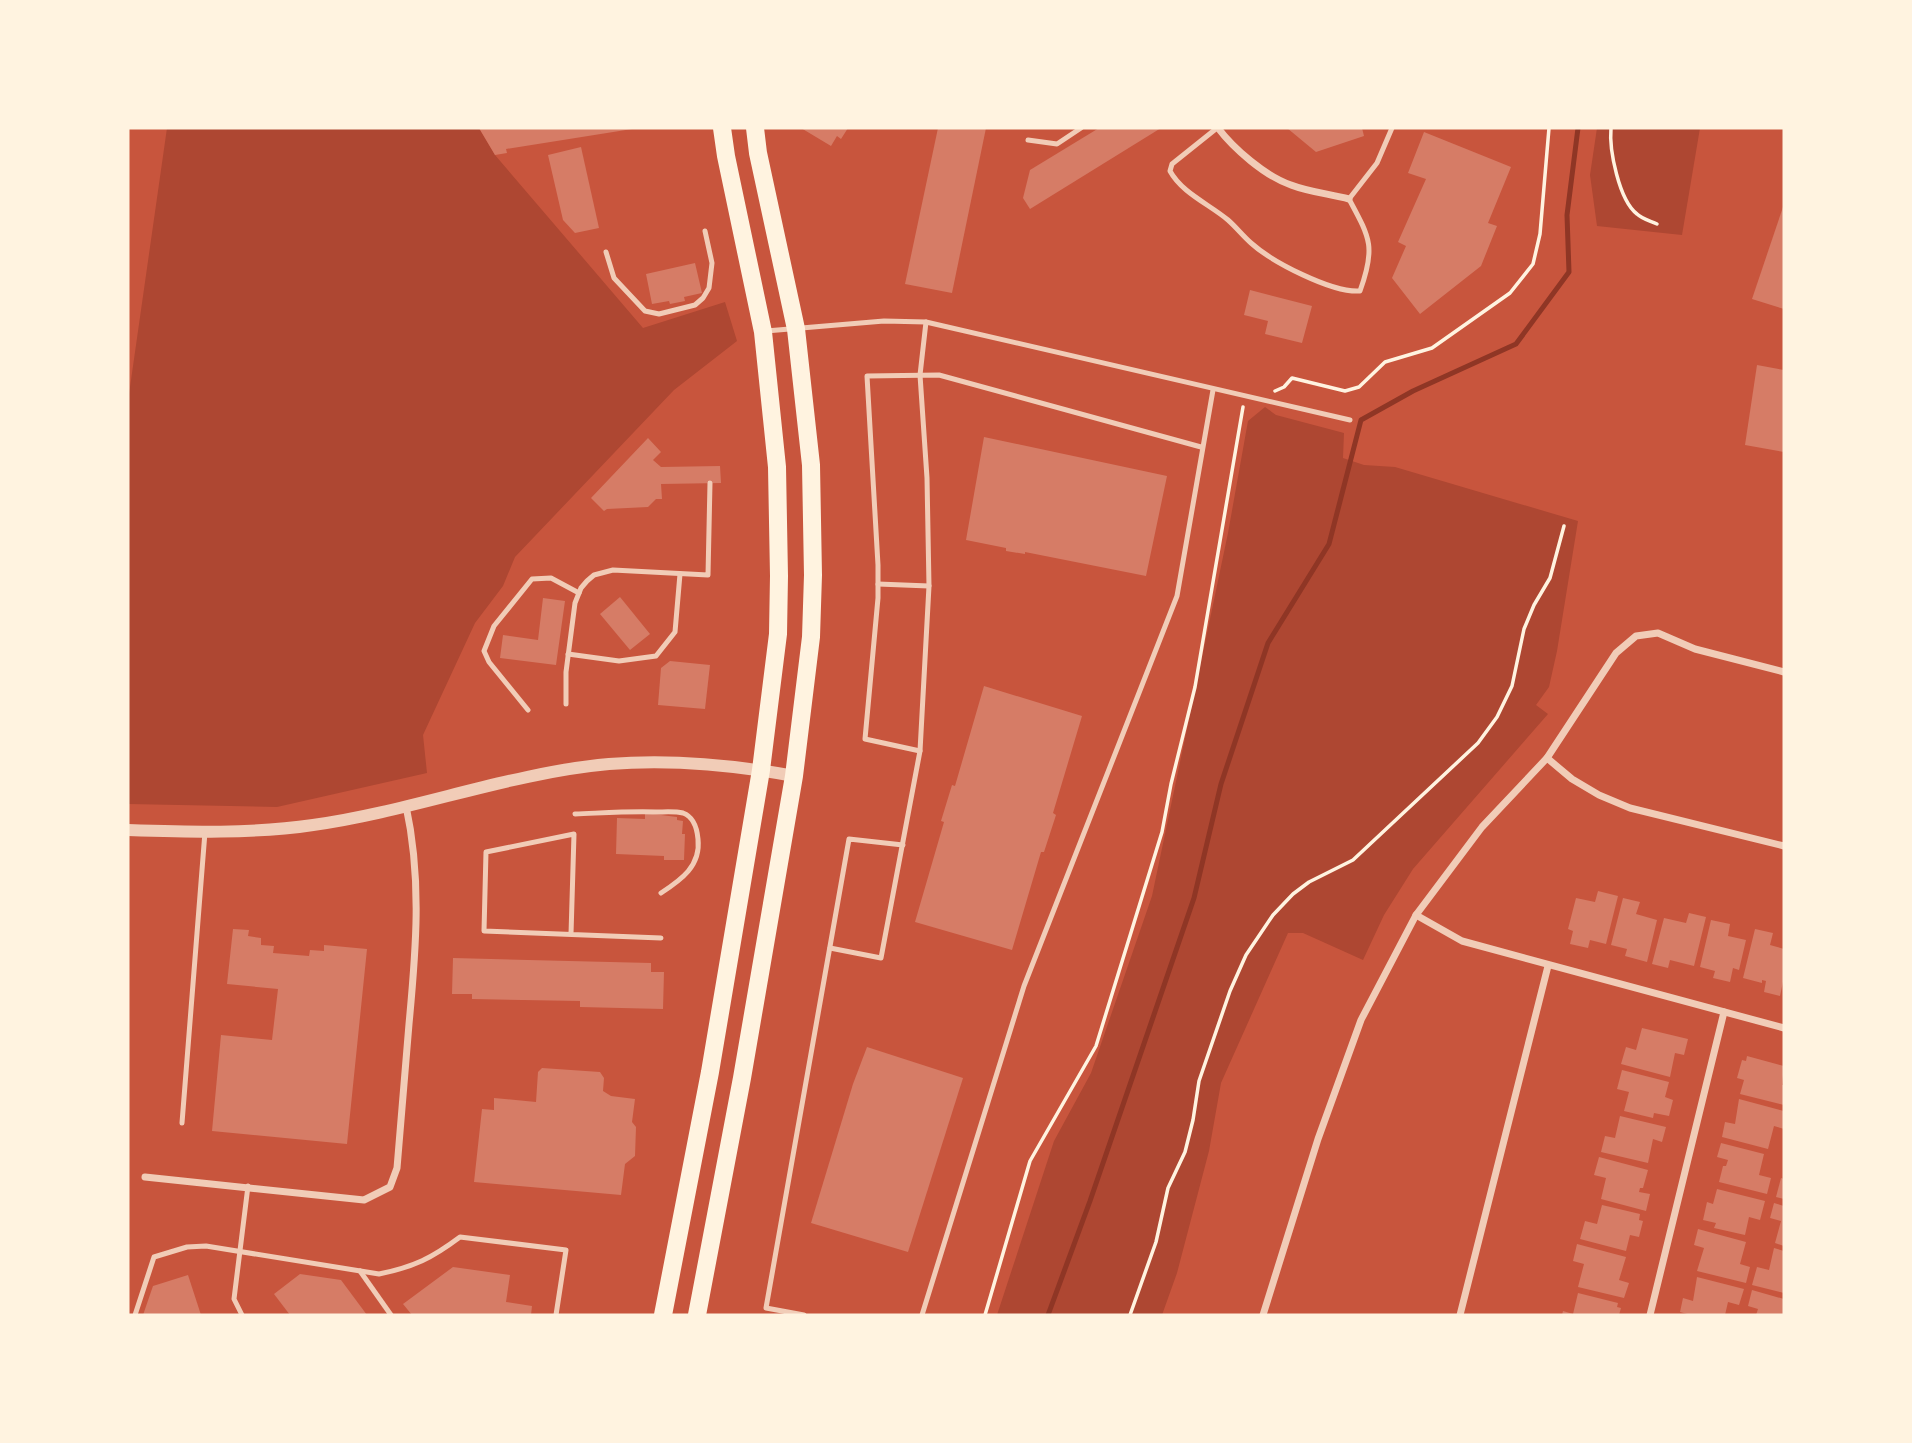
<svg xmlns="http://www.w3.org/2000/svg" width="1912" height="1443" font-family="'Sofia Sans Condensed',sans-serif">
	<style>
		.green { fill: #ae4732 }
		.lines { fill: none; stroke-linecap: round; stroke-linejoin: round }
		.stream { stroke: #8f3625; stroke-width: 5 }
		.building { fill: #d67c66 }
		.path { stroke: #fff3e0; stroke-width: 3.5 }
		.service { stroke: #f1ccb7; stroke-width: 5 }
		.minor { stroke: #f1ccb7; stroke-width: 7 }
		.tertiary { stroke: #f1ccb7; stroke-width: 12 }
		.primary { stroke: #fff3e0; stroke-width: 18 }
	</style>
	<rect width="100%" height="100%" fill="#c8553d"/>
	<g class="green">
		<polygon points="167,128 479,128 495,155 643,328 725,302 737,341 674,390 515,557 503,586 475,623 423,735 427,773 277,807 128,804 128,401"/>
		<polygon points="1597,128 1700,128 1682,235 1597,226 1590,175"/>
		<polygon points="1265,407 1276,415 1344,433 1343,458 1364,465 1395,467 1578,521 1557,651 1549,687 1536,705 1548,714 1413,869 1384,915 1363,960 1303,933 1288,933 1221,1083 1209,1151 1177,1273 1162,1315 997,1315 1054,1141 1091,1073 1152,896 1228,533 1248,421"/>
	</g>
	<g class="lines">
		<polyline class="stream" points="1048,1315 1090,1201 1194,898 1221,784 1268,643 1329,544 1361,420 1413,391 1516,344 1569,272 1567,215 1578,128"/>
	</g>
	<g class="building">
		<polygon points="479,128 632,128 632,129 506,149 507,153 495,155"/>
		<polygon points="801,128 848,128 841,139 837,136 831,146"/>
		<polygon points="938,128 986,128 952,293 905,284"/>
		<polygon points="1099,128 1161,128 1030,209 1023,198 1030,170"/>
		<polygon points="1287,128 1362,128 1364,136 1316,152"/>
		<polygon points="1424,132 1511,167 1488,223 1497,226 1481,266 1420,314 1392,278 1406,246 1398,242 1426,179 1408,173"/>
		<polygon points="581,147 599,228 575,233 563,220 548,155"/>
		<polygon points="1784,204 1784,309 1752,299"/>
		<polygon points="695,263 702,293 684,297 685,301 670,304 669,301 652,304 646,274"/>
		<polygon points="1250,290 1312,306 1302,343 1265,334 1268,321 1244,315"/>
		<polygon points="1757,365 1784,370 1784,452 1745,445"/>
		<polygon points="984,437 1167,476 1146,576 1025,552 1025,554 1006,551 1006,548 966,540"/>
		<polygon points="648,438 661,452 653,460 661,467 720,466 721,483 661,484 662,499 656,499 648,507 607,509 604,511 591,498"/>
		<polygon points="620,597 650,634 630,650 600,614"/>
		<polygon points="543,598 565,601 556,665 500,658 503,635 538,640"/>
		<polygon points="670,661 710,665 705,709 658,705 661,668"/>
		<polygon points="984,686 1082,716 1053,813 1056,815 1044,852 1041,852 1012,950 915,922 944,822 941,821 952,785 955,786"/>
		<polygon points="645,813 677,817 677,820 683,821 682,834 685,834 684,860 664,860 664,856 616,854 617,818 645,819"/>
		<polygon points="1598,891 1618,896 1606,944 1590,940 1588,948 1570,944 1573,931 1568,929 1576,898 1595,902"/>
		<polygon points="1623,898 1640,902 1636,914 1657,920 1647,962 1625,956 1627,949 1611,945"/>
		<polygon points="1689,913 1706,917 1694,966 1670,960 1668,968 1652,964 1664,918 1686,923"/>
		<polygon points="1711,920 1730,924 1728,936 1746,940 1739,970 1733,968 1730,982 1713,978 1715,971 1700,967"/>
		<polygon points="233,929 249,930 248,936 261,938 261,945 274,946 273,953 309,956 310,950 324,951 324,945 367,949 347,1144 212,1131 221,1035 272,1040 278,989 227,984"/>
		<polygon points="1755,929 1773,933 1770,945 1784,949 1784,977 1780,996 1764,992 1766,981 1762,980 1762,983 1743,978"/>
		<polygon points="453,958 651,963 651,972 664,972 663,1009 580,1007 580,1001 472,999 472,994 452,994"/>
		<polygon points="1642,1028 1688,1039 1684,1055 1675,1053 1670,1077 1621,1064 1626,1047 1636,1050"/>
		<polygon points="867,1047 963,1078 908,1252 811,1223 853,1084"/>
		<polygon points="1747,1056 1784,1066 1782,1085 1784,1085 1784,1105 1740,1094 1744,1080 1737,1078 1742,1060 1746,1061"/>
		<polygon points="542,1068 600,1072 604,1078 603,1091 611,1096 635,1099 632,1122 636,1127 635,1156 625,1164 621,1195 474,1182 482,1109 494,1110 494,1098 536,1102 538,1072"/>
		<polygon points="1622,1070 1669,1082 1665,1097 1673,1100 1669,1116 1654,1113 1653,1118 1624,1111 1629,1092 1617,1089"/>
		<polygon points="1739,1099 1784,1111 1784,1129 1774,1126 1768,1149 1722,1137 1725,1122 1735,1124"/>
		<polygon points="1620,1116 1666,1127 1662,1142 1653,1139 1648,1163 1601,1152 1605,1136 1615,1138"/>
		<polygon points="1721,1143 1764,1154 1759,1175 1771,1178 1767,1194 1719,1182 1723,1166 1726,1166 1728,1160 1717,1157"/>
		<polygon points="1599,1157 1648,1170 1643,1188 1640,1188 1639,1192 1650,1194 1646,1211 1601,1199 1606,1178 1594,1175"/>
		<polygon points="1781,1178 1784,1179 1784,1199 1776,1197"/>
		<polygon points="1717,1189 1765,1201 1760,1220 1749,1217 1745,1235 1714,1228 1716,1223 1703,1220 1707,1202 1713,1204"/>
		<polygon points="1774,1203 1784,1206 1784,1246 1775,1243 1781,1221 1770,1218"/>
		<polygon points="1602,1205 1640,1214 1639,1220 1643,1221 1639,1237 1630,1235 1626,1251 1580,1239 1585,1221 1597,1224"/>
		<polygon points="1698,1229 1746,1242 1740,1264 1750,1267 1746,1283 1697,1271 1704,1248 1694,1245"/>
		<polygon points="1577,1244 1626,1257 1619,1280 1629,1283 1624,1298 1578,1287 1584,1264 1573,1261"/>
		<polygon points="1774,1248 1784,1251 1784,1293 1752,1285 1757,1267 1769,1270"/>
		<polygon points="453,1267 510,1275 506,1302 532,1306 531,1315 412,1315 403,1304"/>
		<polygon points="300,1274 341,1280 367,1315 290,1315 274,1294"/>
		<polygon points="188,1275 201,1315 143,1315 153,1286"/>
		<polygon points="1697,1277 1744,1289 1739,1305 1728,1302 1725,1315 1691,1315 1680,1312 1683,1298 1693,1301"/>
		<polygon points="1752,1290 1784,1299 1784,1315 1756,1315 1758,1309 1748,1306"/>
		<polygon points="1578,1293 1618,1303 1617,1307 1621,1308 1619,1315 1562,1315 1563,1311 1573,1314"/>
	</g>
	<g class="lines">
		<g class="path">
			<path d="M1611,128c-2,22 8,72 26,86 5,5 14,7 20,10"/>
			<polyline points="1275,391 1284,387 1292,378 1345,391 1359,387 1385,362 1432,348 1510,293 1533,264 1540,234 1549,128"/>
			<polyline points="985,1315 1030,1161 1096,1046 1162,832 1171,784 1195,687 1243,407"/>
			<polyline points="1130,1315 1156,1242 1168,1188 1185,1152 1193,1120 1199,1081 1230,991 1246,955 1273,915 1293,894 1309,882 1353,860 1478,743 1497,717 1512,686 1524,629 1534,605 1550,578 1564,526"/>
		</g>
		<g class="service">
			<path d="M1217,128l-45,36 -2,7c12,22 39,33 58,49 8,7 15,16 23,23 21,19 81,50 109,48 16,-44 10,-53 -11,-92l28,-36 15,-35"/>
			<polyline points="1028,140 1057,144 1081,128"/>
			<polyline points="606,252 614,278 645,311 659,314 695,305 703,298 709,288 712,263 705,231"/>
			<polyline points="766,331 884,321 926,322 1350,420"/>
			<polyline points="878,584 929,586"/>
			<polyline points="568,654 619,661 656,656 675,632 680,574"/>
			<polyline points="566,704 566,672 575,603 581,588 587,581 594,575 613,570 708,575 710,483"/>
			<polyline points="528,710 489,662 484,651 494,626 532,579 551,578 579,593"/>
			<polyline points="920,751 865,739 878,598 878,565 867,376 939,375 1201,447"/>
			<path d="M575,814c27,-1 54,-3 81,-2 8,0 19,-1 27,1 11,4 14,15 15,26 3,27 -17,41 -37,54"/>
			<polyline points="571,934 574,834 486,852 484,931 661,938"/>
			<polyline points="830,948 881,958 920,751 929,586 927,478 920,375 926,322"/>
			<polyline points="182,1123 205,832"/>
			<polyline points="360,1271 391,1315"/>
			<path d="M135,1315l19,-58 33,-10 19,-1 173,28c35,-7 53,-16 81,-37l106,13 -10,65"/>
			<polyline points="242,1315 234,1299 248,1186"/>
			<polyline points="804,1315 766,1308 849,839 903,845"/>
			<polyline points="922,1315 1024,986 1177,596 1213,390"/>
		</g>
		<g class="minor">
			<path d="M1218,128c16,21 47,48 73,57 18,7 39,9 58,14"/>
			<polyline points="1547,758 1572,779 1599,795 1630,808 1784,846"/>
			<polyline points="1416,915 1462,941 1784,1028"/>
			<path d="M145,1177l219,23 26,-13 7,-19c4,-48 8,-96 12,-144 7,-74 13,-145 -3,-218"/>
			<polyline points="1263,1315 1318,1139 1361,1020 1416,915 1482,827 1547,758 1616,653 1636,636 1658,633 1695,649 1784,672"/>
			<polyline points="1460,1315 1548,966"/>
			<polyline points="1650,1315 1724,1012"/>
		</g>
		<path class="tertiary" d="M128,830c62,2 124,4 185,-5 100,-14 196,-52 296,-61 61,-5 125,1 185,12"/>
		<g class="primary">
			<polyline points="663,1315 710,1072 761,770 778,634 779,576 777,467 763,332 726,156 722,128"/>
			<polyline points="697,1315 742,1078 794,776 811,637 813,575 811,465 796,329 758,153 755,128"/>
		</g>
	</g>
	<rect width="1912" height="1443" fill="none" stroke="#fff3e0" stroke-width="259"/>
</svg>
